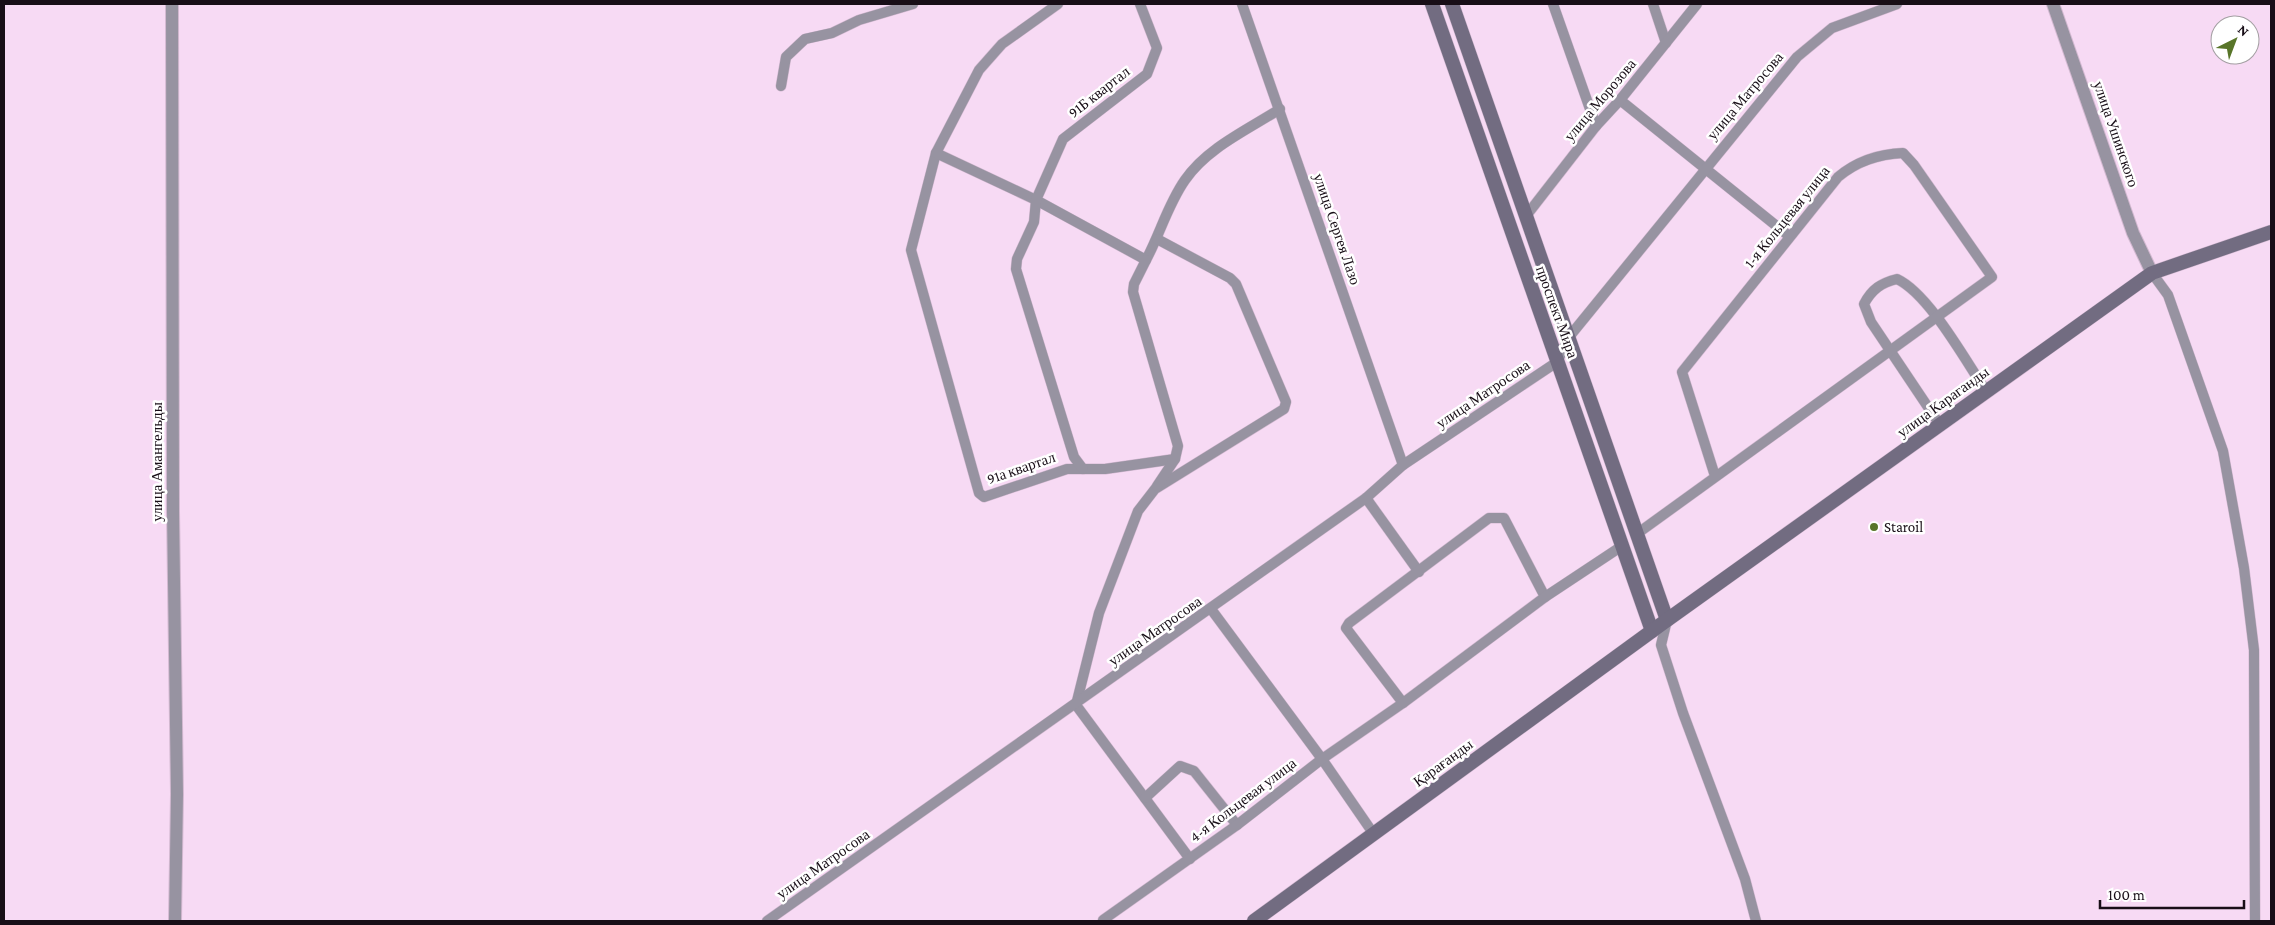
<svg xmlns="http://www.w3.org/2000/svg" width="2275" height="925" font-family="'Crimson Pro',serif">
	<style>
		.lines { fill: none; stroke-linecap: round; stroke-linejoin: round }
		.minor-casing { stroke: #d3b9d1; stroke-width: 11 }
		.tertiary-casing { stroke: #d3b9d1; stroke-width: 14 }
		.secondary-casing { stroke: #d3b9d1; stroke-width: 15 }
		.minor { stroke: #9793a1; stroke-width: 10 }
		.tertiary { stroke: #9793a1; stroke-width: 12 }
		.secondary { stroke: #726c81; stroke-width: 14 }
		.poi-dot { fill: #587529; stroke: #fff; stroke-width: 2 }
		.labels { text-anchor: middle; stroke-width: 5; stroke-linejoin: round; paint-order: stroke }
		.street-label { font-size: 15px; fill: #180e17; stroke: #fff }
		.poi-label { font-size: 15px; fill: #180e17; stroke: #fff; text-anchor: start }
	</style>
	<rect width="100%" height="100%" fill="#f7daf4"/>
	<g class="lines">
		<defs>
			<g id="minor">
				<polyline points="1058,4 1002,44 979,70 936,153 911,250 979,493 984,497 1067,469 1105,469 1175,459"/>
				<polyline points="1242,4 1403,465"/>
				<polyline points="1553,4 1596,126"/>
				<polyline points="1653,4 1666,43"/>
				<polyline points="781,86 786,57 805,39 832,33 859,20 913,4"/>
				<polyline points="1620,100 1789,236"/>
				<path d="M936,153l100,47 110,60c14,-26 22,-56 39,-80 22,-32 62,-50 95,-71"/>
				<polyline points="1526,216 1596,126 1620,100 1697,4"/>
				<polyline points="1157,239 1230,278 1236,284 1286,402 1284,409 1155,489 1138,511 1099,613 1076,705 1190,859"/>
				<polyline points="1146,260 1134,284 1133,292 1178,446 1175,459 1157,486"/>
				<polyline points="2152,273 2168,295 2223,451 2244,568 2254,650 2255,921"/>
				<path d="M1940,425l-69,-103 -7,-18c8,-15 17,-21 33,-25 32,15 68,81 89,112"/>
				<polyline points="1083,469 1074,457 1016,269 1017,259 1034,222 1036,200 1063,139 1147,74 1157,48 1140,4"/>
				<polyline points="1366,498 1419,572"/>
				<path d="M1638,533l354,-256 -78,-112 -11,-12c-25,1 -46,8 -65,24l-156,195 33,104"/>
				<polyline points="1211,609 1322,759 1373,833"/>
				<polyline points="1667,620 1661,645 1683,713 1745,879 1756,921"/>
				<polyline points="1403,703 1346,628 1349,623 1489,518 1504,518 1545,597"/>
				<polyline points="1145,798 1180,766 1194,771 1237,825"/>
				<polyline points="1103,920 1237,825 1322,759 1403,703 1545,597 1622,546"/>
				<polyline points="767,921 1366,498 1403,465 1557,362 1569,337 1797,57 1832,28 1897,4"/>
			</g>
			<g id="tertiary">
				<polyline points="172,4 173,511 177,794 175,921"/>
				<polyline points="2053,4 2133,233 2152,273"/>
			</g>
			<g id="secondary">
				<polyline points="1432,4 1652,631"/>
				<polyline points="1452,4 1667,620"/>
				<polyline points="1254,921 1667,620 2152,273 2271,232"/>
			</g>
		</defs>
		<use href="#minor" class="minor-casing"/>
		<use href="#tertiary" class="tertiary-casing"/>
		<use href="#secondary" class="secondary-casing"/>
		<use href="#minor" class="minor"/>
		<use href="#tertiary" class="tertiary"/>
		<use href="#secondary" class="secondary"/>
	</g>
	<circle class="poi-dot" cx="1874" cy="527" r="5"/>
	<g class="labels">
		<g class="street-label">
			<text transform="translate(1099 92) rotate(-38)" y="5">91Б квартал</text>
			<text transform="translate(1745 96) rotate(-50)" y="5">улица Матросова</text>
			<text transform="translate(1600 100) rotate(-50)" y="5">улица Морозова</text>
			<text transform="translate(2116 134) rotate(71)" y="5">улица Ушинского</text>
			<text transform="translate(1787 217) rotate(-51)" y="5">1-я Кольцевая улица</text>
			<text transform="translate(1337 229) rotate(71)" y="5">улица Сергея Лазо</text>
			<text transform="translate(1557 312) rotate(70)" y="5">проспект Мира</text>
			<text transform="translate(1483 394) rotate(-34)" y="5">улица Матросова</text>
			<text transform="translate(1943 402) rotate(-36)" y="5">улица Караганды</text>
			<text transform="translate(157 462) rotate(-90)" y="5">улица Амангельды</text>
			<text transform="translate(1021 468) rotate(-19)" y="5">91а квартал</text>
			<text transform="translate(1155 631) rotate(-35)" y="5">улица Матросова</text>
			<text transform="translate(1443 763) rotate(-36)" y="5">Қарағанды</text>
			<text transform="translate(1243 800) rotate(-37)" y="5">4-я Кольцевая улица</text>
			<text transform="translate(823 864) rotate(-35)" y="5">улица Матросова</text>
		</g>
		<g class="poi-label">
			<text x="1884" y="532">Staroil</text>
		</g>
	</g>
	<rect width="2275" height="925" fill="none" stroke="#180e17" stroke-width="10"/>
	<g transform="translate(2235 40) rotate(42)"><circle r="24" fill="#ffffff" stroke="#a39fa2"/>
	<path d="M0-4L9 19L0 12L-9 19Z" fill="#587529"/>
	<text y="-8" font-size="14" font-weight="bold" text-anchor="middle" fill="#180e17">N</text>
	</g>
	<path d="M2100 900v8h144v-8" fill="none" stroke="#180e17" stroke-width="2.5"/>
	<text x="2108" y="900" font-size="15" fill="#180e17" stroke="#ffffff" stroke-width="4" paint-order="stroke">100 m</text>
</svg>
